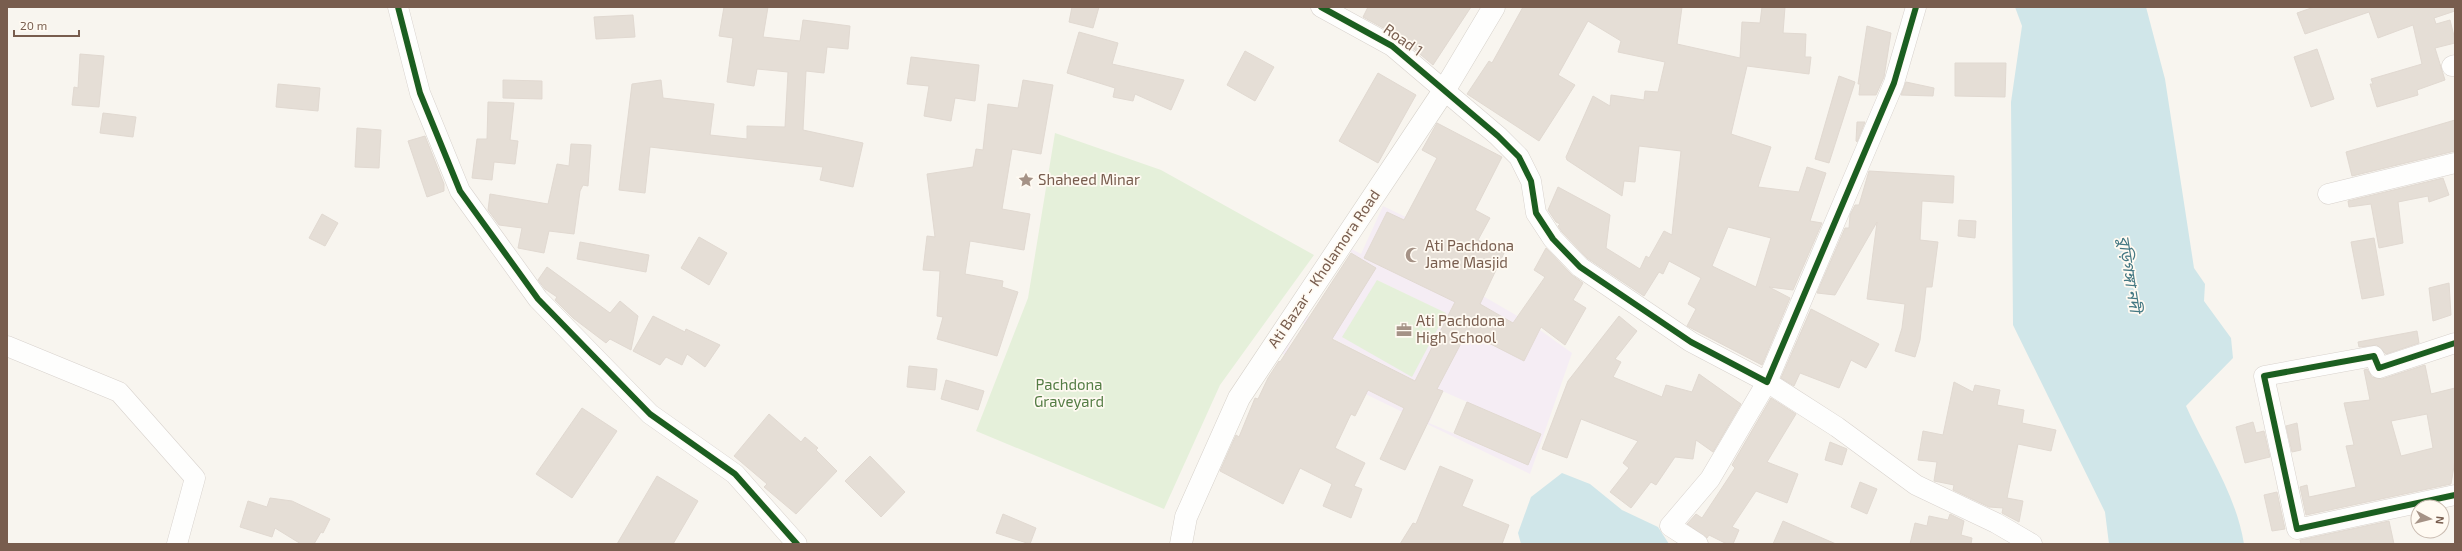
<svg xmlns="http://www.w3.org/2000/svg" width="2462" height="551" font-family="'Exo 2','Noto Sans Bengali',sans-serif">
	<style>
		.education { fill: #f5edf4; fill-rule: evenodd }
		.green { fill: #e5f0da }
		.water { fill: #d0e6e9 }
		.building { fill: #e5ded6; stroke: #e1d9d1; fill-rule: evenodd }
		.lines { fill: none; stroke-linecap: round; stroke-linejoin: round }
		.street-casing { stroke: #d8d2cd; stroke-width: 21 }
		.secondary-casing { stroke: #d6d1ca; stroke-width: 23 }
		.street { stroke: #fefefd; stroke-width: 20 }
		.secondary { stroke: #fefefd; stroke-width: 22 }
		.cycleway-casing { stroke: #fffaf2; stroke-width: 8 }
		.cycleway { stroke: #1b5e20; stroke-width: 6 }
		.labels { text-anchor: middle; stroke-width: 3.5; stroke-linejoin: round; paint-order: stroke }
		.street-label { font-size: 15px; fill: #785d4e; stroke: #fffaf2 }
		.poi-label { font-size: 15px; fill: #785d4e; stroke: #fffaf2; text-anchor: start }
		.park-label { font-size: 15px; fill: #557d45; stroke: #fffaf2 }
		.water-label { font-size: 16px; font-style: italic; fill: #447883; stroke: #fffaf2 }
	</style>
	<rect width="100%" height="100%" fill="#f8f5ef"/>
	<path class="education" d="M1383,206l91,44 -15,32 74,43 39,28 -42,121 -249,-121 65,-107 15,8zM1347,250l28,18 -40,65 -29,-18zM1377,280l68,33 -33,63zM1459,295l21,11 -58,112 -134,-70 13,-26 114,59zM1486,309l38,52 -51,-26zM1442,391l99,43 -13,31 -99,-42z"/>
	<g class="green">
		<polygon points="1055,133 1161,170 1314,255 1220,385 1164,509 976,431 1028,298"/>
		<polygon points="1377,280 1446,313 1412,377 1342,337"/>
	</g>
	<g class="water">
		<path d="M2015,7h131l19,72 29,189 11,16 -1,17 27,37 2,20 -47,48c20,45 50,88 58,138h-135l-4,-32 -92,-187 -2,-223 11,-76z"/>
		<polygon points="1562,473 1590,484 1622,510 1658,527 1669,544 1521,544 1518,533 1531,497"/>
	</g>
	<g class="building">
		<polygon points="724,7 768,7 763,37 800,41 803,20 850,26 848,49 827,47 824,73 806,71 803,130 863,143 853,187 820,180 823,167 650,147 645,193 619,190 632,84 661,80 663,98 714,104 710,135 747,139 747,126 785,127 788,72 757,69 754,86 727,82 733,38 719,36"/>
		<polygon points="1072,7 1099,7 1093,28 1069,22"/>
		<polygon points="1368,7 1471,7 1433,65 1398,36 1363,17"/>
		<path d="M1523,7h159l-5,37 63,14 2,-36 18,1 2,-16h23l-2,26 23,1 -1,23h6l-2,17 -62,-8 -16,68 40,13 -13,40 41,5 8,-25 19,6 -16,48 12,2 -29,67 -24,-3 21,11 -28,67 -75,-39 9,-17 -8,-5 13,-26 -32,-17 -6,13 -4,-2 -15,24 -57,-38 -25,-26 -4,-6 2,-2 -4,-2 -8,-12 10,-23 52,28 -4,33 34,21 6,-13 3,2 15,-27 8,4 9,-84 -42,-5 -4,36 -11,-1 -2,15 -55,-36 -1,-3 27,-61 17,10 1,-11 33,5 1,-9 13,1 7,-30 -47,-10 3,-11 -33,-20 -30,54 17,10 -36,56 -72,-47 22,-33 3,2zM1728,227l43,11 -15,49 -44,-21z"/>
		<polygon points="2314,7 2455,7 2455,11 2434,18 2436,24 2450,20 2455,40 2455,43 2435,48 2445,80 2417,90 2418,95 2377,107 2370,84 2373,84 2371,79 2422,64 2413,25 2378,38 2369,12 2305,34 2297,13"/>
		<polygon points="633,15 635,37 596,39 594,17"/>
		<polygon points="1867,26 1891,33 1884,77 1876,95 1859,95 1860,84 1858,84"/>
		<polygon points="1079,32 1118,43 1112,64 1184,80 1171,110 1135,94 1133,101 1113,97 1115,88 1067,73"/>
		<polygon points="2317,49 2334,99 2311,107 2294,57"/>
		<polygon points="1245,51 1274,67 1255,101 1227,85"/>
		<polygon points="80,54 104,56 99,107 72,105 74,87 78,88"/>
		<polygon points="911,57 979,65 975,101 955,98 951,121 924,116 929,86 907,84"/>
		<polygon points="1955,63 2006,63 2005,97 1955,96"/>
		<polygon points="1378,73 1416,95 1378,163 1339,141"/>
		<polygon points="1839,76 1855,82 1829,163 1815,159"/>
		<polygon points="503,80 542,81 542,99 503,98"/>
		<polygon points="1023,80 1053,85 1041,154 1012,149 1002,209 1030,214 1024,250 970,241 965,274 1003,281 1002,287 1018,292 997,356 937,339 943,317 937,316 940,271 923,270 927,236 935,237 927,174 973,167 976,149 983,150 988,104 1018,108"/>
		<polygon points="1906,82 1934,88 1933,96 1901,95"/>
		<polygon points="278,84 320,88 318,111 276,107"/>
		<polygon points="488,102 514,103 510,140 518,141 515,164 494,162 492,180 472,178 477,139 487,139"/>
		<polygon points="103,113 136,117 133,137 100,133"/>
		<polygon points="2455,120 2455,151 2352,176 2346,152"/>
		<polygon points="1857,122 1865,122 1857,142 1856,141"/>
		<polygon points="1437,123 1502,157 1475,210 1490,218 1478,240 1504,253 1480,304 1513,323 1545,277 1534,270 1546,248 1572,275 1583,283 1573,300 1586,308 1565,345 1541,327 1524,361 1467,332 1437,389 1443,391 1405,470 1380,459 1404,408 1368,390 1355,416 1351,414 1335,448 1365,463 1354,486 1362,489 1351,518 1323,506 1332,484 1300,468 1283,504 1220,471 1236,435 1239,437 1255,398 1258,399 1268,378 1279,361 1280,362 1351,253 1376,268 1332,339 1415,381 1455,302 1364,258 1387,212 1404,220 1437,158 1422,150"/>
		<polygon points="357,128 381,130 379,168 355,167"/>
		<polygon points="425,136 444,184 444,191 427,197 408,141"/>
		<polygon points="571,144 591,145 588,186 583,185 580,191 574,234 549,231 544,253 518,248 522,228 499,225 488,210 490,194 548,204 557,164 569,166"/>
		<polygon points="1869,171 1954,176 1953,203 1922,201 1920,240 1938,242 1932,287 1926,287 1920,340 1915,357 1895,351 1902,328 1905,304 1867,299 1877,222 1835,295 1817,293 1845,228 1849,228 1850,215 1855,205 1859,205"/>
		<polygon points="2443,178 2449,195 2429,202 2428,196 2398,202 2403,243 2379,248 2371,204 2349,207 2348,201"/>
		<polygon points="322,214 338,223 325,246 309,238"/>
		<polygon points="1959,220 1976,221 1975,238 1958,236"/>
		<polygon points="699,237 727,253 709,285 681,268"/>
		<polygon points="2374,238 2384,295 2362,299 2351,242"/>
		<polygon points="580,242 649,255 646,272 577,259"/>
		<polygon points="547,267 610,313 620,301 638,316 631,350 610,339 606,343 573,318 555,300 557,297 545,289 538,280"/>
		<polygon points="2449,283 2451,315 2433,321 2429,288"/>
		<polygon points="1811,309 1879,344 1866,368 1851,360 1839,388 1800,373 1794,386 1781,378"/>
		<polygon points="653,316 685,332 686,329 720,345 705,367 687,354 682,365 666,357 660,365 633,351"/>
		<polygon points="1619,316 1637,331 1615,359 1621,362 1613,377 1662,397 1666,385 1692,392 1699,374 1741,404 1713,452 1696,440 1693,459 1675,457 1656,485 1651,482 1631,508 1610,492 1629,468 1623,463 1638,441 1581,419 1567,458 1542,449 1568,381"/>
		<polygon points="2417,331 2419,343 2386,354 2377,345 2359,347 2358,342"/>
		<path d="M2425,365l6,29 24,-6v72l-4,24 -145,31 -6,-28 7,-2 2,12 47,-10 -10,-41 8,-1 -10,-42 26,-3 -6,-30 3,-1 5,8 10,2zM2427,414l6,34 -32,8 -10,-35z"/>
		<polygon points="909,366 937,369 935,390 907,387"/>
		<polygon points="946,380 984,391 978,410 941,399"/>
		<polygon points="1954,382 1973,392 1975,385 2000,390 1997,405 2024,410 2022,423 2056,430 2051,451 2018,444 2007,498 2023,501 2019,522 2002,513 2003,508 1989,507 1953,490 1954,485 1934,481 1937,462 1918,460 1923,431 1943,435"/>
		<polygon points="1771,398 1796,414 1767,462 1798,474 1787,503 1756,491 1732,527 1739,530 1733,544 1727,544 1709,535 1707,538 1687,524 1696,514 1702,518 1735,468 1732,465"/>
		<polygon points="1467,402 1541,434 1528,465 1454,433"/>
		<polygon points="582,408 617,431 572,498 536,474"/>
		<polygon points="769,414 801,442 805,437 818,448 816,450 837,471 796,514 764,487 767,484 734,456"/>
		<polygon points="2253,422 2256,433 2264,431 2270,457 2245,463 2236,427"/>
		<polygon points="2297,423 2301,450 2292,452 2286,426"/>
		<polygon points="1830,442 1847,449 1842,465 1825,460"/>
		<polygon points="870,456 905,492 881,517 845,481"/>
		<polygon points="1440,466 1473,480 1462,506 1509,525 1502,544 1400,544 1413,523 1416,524"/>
		<polygon points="657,476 698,501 673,544 617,544"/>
		<polygon points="1860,482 1877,489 1867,514 1851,507"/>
		<polygon points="2277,492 2285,529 2272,531 2264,495"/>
		<polygon points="270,498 292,501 330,519 323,533 321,532 314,544 301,544 275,528 272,537 240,527 248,501 267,507"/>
		<polygon points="1003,514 1036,528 1030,544 996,533"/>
		<polygon points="1950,514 1964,521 1961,535 1972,538 1971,544 1910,544 1915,523 1927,526 1929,516 1948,520"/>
		<polygon points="1783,521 1836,544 1773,544"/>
		<polygon points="2389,521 2394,544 2301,544 2300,540"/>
	</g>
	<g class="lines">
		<defs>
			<g id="street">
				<polyline points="398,7 420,93 460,191 538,299 650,414 735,474 797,544"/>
				<polyline points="1321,7 1392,46 1498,136 1519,157 1531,181 1536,213 1553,239 1580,267 1691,342 1767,382 1894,83 1916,7"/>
				<polyline points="2452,66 2455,65"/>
				<polyline points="2328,194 2455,163"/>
				<polyline points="2455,343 2379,368 2374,356 2264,376 2297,529 2455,495"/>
				<polyline points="7,346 119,392 195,478 177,544"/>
				<polyline points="1698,544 1670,526 1710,479 1767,382 1837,427 1916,485 1996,523 2032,544"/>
			</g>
			<polyline id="secondary" points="1181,544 1186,517 1239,398 1445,89 1494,7"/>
		</defs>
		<use href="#street" class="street-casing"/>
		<use href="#secondary" class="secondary-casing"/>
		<use href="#street" class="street"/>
		<use href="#secondary" class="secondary"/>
		<defs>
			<g id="cycleway">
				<polyline points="398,7 420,93 460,191 538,299 650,414 735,474 797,544"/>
				<polyline points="1321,7 1392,46 1498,136 1519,157 1531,181 1536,213 1553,239 1580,267 1691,342 1767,382 1894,83 1916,7"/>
				<polyline points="2455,343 2379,368 2374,356 2264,376 2297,529 2455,495"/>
			</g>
		</defs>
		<use href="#cycleway" class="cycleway-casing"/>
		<use href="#cycleway" class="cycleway"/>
	</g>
	<defs>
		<symbol id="sight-bare" viewBox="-9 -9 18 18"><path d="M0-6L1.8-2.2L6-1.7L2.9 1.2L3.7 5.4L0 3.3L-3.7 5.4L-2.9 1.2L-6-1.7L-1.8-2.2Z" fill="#a59286" stroke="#fffaf2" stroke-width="2.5" paint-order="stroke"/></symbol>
		<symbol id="mosque-bare" viewBox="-9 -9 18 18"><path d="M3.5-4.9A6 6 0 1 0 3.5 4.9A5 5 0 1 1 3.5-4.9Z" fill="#a59286" stroke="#fffaf2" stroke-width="2.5" paint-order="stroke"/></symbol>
		<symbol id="office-bare" viewBox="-9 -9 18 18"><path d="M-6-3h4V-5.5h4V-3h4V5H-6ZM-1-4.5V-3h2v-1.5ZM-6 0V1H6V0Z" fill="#a59286" stroke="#fffaf2" stroke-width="2.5" paint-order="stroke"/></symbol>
	</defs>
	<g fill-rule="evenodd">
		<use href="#sight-bare" x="1015" y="169" width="22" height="22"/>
		<use href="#mosque-bare" x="1402" y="244" width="22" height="22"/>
		<use href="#office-bare" x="1393" y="319" width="22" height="22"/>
	</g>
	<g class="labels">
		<g class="street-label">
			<text transform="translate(1403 40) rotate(35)" y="5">Road 1</text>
			<text transform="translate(1324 269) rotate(-56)" y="5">Ati Bazar - Kholamora Road</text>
		</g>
		<g class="poi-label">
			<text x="1038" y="185">Shaheed Minar</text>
			<text x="1425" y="251">Ati Pachdona<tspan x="1425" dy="17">Jame Masjid</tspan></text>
			<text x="1416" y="326">Ati Pachdona<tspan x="1416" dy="17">High School</tspan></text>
		</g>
		<g class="park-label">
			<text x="1069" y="390">Pachdona<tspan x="1069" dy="17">Graveyard</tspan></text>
		</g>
		<g class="water-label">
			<text transform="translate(2130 274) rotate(81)" y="6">বুড়িগঙ্গা নদী</text>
		</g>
	</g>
	<rect width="2462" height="551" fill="none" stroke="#785d4e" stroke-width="16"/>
	<g transform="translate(2430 519) rotate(97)"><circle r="19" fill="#fffaf2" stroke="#c9bbb0"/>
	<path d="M0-3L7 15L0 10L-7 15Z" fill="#a59286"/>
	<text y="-6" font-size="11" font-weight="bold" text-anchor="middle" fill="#785d4e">N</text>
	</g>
	<path d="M14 30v6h65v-6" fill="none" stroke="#785d4e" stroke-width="2"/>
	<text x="20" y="30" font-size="12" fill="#785d4e" stroke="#fffaf2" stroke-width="3" paint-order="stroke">20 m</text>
</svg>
